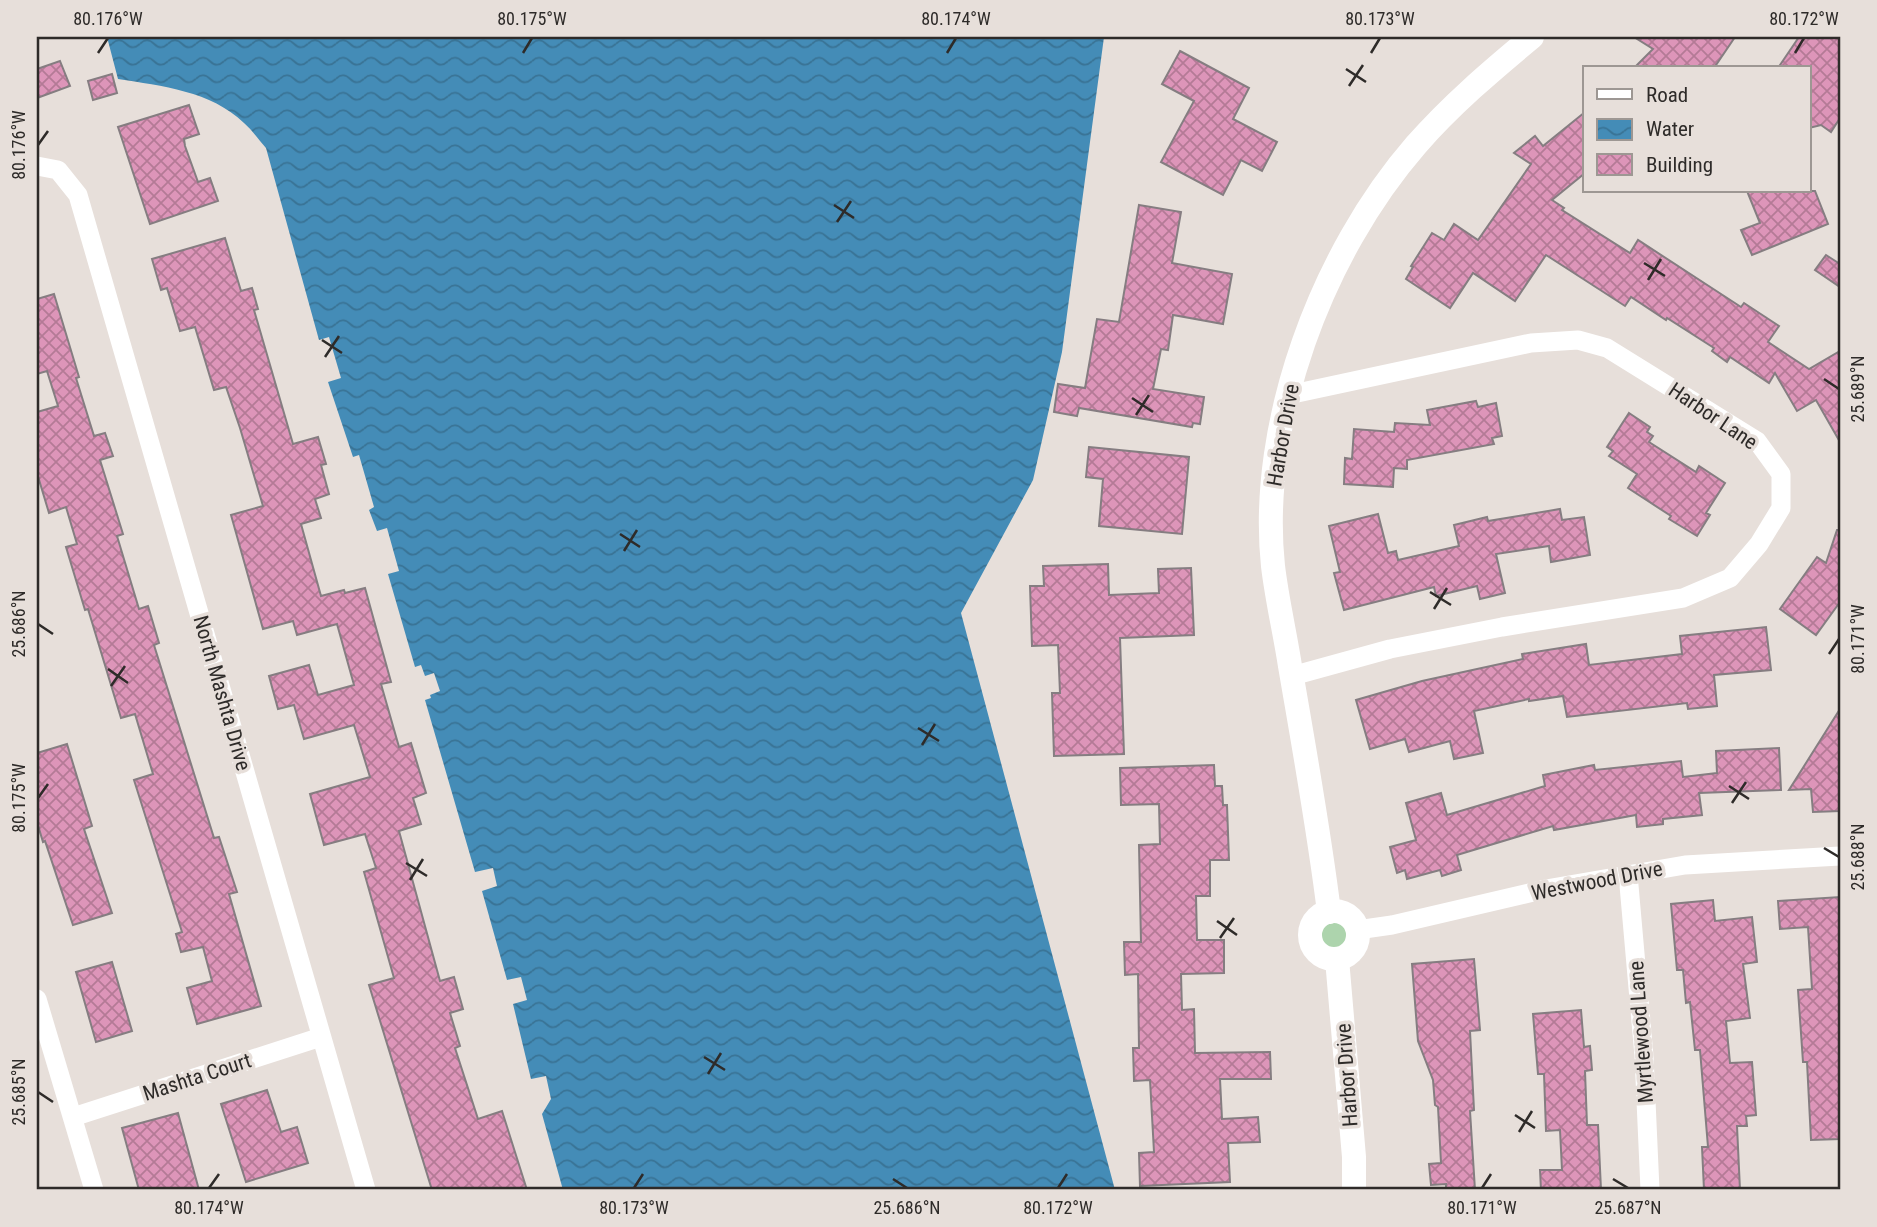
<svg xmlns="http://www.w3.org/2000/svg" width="1877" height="1227" font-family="'Roboto Condensed',sans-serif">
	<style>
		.green { fill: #add4ad }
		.water { fill: url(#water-waves) }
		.building { fill: url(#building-cross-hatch); stroke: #857d81; stroke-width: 2 }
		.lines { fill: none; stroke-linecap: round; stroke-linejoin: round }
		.minor { stroke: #fff; stroke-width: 19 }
		.tertiary { stroke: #fff; stroke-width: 24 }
		.ticks { fill: none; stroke: #2e2b29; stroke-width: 2.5 }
		.labels { text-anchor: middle; stroke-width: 7; stroke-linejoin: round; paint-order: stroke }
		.street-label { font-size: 21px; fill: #2e2b29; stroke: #e7dfda }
		.neatline { fill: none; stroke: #2e2b29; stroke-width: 2.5 }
		.ticks-label { font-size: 18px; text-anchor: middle; fill: #2e2b29 }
	</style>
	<defs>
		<pattern id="water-waves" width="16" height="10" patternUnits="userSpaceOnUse" patternTransform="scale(1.75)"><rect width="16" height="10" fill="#448cb7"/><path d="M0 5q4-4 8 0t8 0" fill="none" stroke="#397395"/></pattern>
		<pattern id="building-cross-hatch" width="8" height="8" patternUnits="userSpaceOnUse" patternTransform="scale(1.75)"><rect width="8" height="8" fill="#dd95b9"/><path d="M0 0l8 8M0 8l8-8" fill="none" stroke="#b47a96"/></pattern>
	</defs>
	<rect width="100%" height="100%" fill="#e7dfda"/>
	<circle class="green" cx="1333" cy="935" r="14"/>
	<path class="water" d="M107,37h997l-42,315 -29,128 -72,133 154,577h-552l-21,-76 9,-15 -5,-23 -15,3 -18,-75 14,-4 -6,-23 -14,3 -25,-89 15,-5 -4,-18 -18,4 -50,-172 6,-2 -1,-3 10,-4 -6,-18 -9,3 -4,-11 -6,2 -27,-93 11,-3 -12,-43 -10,3 -8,-21 5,-3 -15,-52 -6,2 -25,-75 13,-4 -12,-41 -10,3 -53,-192c-7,-8 -14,-18 -22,-25 -33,-32 -82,-37 -126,-44z"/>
	<g class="building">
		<polygon points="1634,37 1735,37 1714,68 1634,68 1653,49"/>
		<polygon points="1799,37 1840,37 1840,118 1831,132 1821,125 1809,128 1809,68 1778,68"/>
		<polygon points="1180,51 1249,88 1233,119 1277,142 1262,171 1241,160 1223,195 1161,162 1194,101 1162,84"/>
		<polygon points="60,61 70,86 37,98 37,69"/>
		<polygon points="112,74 117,93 93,100 88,81"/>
		<polygon points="189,105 199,134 184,139 185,146 198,182 210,178 218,201 150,224 118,127"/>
		<polygon points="1585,112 1585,173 1552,200 1564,208 1562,210 1630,253 1638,240 1741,307 1744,303 1779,326 1768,342 1809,369 1840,351 1840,442 1816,400 1797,411 1775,373 1769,383 1730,357 1727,362 1712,351 1714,348 1667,318 1666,320 1631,297 1625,306 1546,255 1515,301 1473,273 1450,308 1406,279 1413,267 1411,266 1432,233 1444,240 1454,224 1478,240 1531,164 1514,153 1535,136 1543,146"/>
		<polygon points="1747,191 1815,191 1828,224 1752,255 1741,230 1760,223"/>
		<polygon points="1139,205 1181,212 1172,263 1232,274 1223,324 1173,315 1168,350 1161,349 1153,389 1204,397 1200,424 1193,423 1192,427 1079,408 1077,416 1054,412 1058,384 1085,388 1097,319 1119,322"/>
		<polygon points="225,238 241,291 252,288 258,309 254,310 293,444 318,437 326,464 321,465 329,494 315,499 321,518 301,524 321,596 344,590 345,593 365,588 391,682 381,684 399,747 411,743 426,793 413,798 421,824 399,831 440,981 454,977 463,1009 450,1013 460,1046 455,1048 478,1119 502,1111 527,1190 432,1190 369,985 394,978 364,872 376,868 365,834 324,845 310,794 370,777 354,725 304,739 294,705 278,709 269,676 309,665 318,695 354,685 337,624 297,635 293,621 263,629 231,515 263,506 240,428 226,387 214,390 195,327 180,331 167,288 161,290 152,259"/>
		<polygon points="1826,255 1840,264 1840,287 1815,270"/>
		<polygon points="54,294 79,377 76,378 94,436 105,433 113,456 100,460 123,534 117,536 139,609 148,606 159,643 154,645 214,838 219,837 237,892 229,894 261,1006 197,1024 187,988 212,981 203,947 181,952 176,934 182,932 134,780 153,774 135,714 121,718 88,609 85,610 66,547 77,544 66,507 49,513 37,473 37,412 58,406 47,371 37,374 37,299"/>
		<polygon points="1476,401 1478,407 1496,403 1502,436 1492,438 1494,444 1407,460 1407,469 1394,468 1393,487 1344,484 1345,458 1352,459 1354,429 1394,432 1395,423 1430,425 1427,410"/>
		<polygon points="1629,413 1650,427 1647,432 1653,436 1649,442 1696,472 1699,466 1725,483 1706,513 1710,515 1697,536 1669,519 1671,516 1628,488 1637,474 1609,456 1613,451 1607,447"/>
		<polygon points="1089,447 1189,457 1182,534 1099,526 1103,479 1086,477"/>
		<polygon points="1560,509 1562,520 1584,517 1590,555 1551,562 1549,546 1496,554 1505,593 1480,599 1477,586 1436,596 1434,587 1344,610 1334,573 1340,572 1329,526 1378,514 1388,553 1396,551 1398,560 1459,546 1454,525 1487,517 1488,521"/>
		<polygon points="1837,530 1840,530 1840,602 1816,635 1780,609 1817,557 1826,563"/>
		<polygon points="1108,564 1109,595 1159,593 1158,569 1191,568 1194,635 1120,638 1124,754 1054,756 1052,693 1060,693 1058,645 1032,646 1030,586 1044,586 1043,566"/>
		<polygon points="1766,627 1771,670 1714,675 1717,706 1688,709 1687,703 1567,717 1563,696 1529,701 1529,699 1474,711 1483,753 1454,759 1450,741 1409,752 1405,739 1370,749 1356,700 1422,681 1523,659 1522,654 1586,644 1589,665 1682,654 1680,636"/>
		<polygon points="1840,709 1840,811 1813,812 1811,789 1789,790"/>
		<polygon points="67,744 92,826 84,829 112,913 73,925 45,841 43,842 37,822 37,753"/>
		<polygon points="1779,748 1781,790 1699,793 1702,815 1663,819 1663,824 1637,827 1636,815 1554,830 1553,826 1457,855 1461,870 1442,876 1440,870 1407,879 1405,870 1397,873 1390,847 1416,840 1406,803 1441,793 1447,815 1545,786 1543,775 1594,765 1595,770 1681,761 1683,777 1717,773 1716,751"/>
		<polygon points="1214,765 1215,786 1222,786 1223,805 1227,805 1229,860 1210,860 1210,896 1196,896 1197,940 1224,940 1224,973 1181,974 1182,1010 1194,1009 1195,1053 1270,1052 1271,1079 1220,1079 1222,1119 1258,1117 1260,1142 1228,1143 1230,1182 1140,1186 1139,1153 1154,1152 1150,1080 1134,1081 1133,1048 1139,1048 1138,974 1125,975 1124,942 1141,942 1139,845 1160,844 1159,804 1121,805 1120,768"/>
		<polygon points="1840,897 1840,1139 1811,1140 1807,1062 1803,1062 1798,990 1812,989 1808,927 1780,929 1778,901"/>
		<polygon points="1713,900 1715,921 1752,917 1757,962 1743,964 1750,1018 1726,1021 1730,1063 1752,1062 1756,1115 1746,1116 1747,1126 1737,1126 1740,1190 1704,1190 1702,1147 1708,1147 1700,1050 1695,1050 1690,1002 1686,1003 1683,970 1677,970 1671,904"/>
		<polygon points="1474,959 1480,1030 1470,1031 1474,1110 1470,1111 1475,1190 1446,1190 1446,1184 1431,1185 1429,1164 1441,1163 1438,1107 1435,1105 1433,1080 1418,1041 1412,964"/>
		<polygon points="112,962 132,1031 96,1042 76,972"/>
		<polygon points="1581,1010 1584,1047 1590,1046 1592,1070 1585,1071 1587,1125 1598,1125 1601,1190 1541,1190 1540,1170 1562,1170 1560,1130 1546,1131 1544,1074 1538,1074 1533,1014"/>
		<polygon points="267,1090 281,1132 297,1127 308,1163 246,1182 221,1104"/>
		<polygon points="178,1113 199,1190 139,1190 122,1128"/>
	</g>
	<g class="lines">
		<g class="minor">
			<polyline points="37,166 58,170 78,195 366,1190"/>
			<polyline points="1288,395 1531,343 1578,340 1607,348 1757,441 1781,474 1781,508 1759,544 1730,578 1683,598 1502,627 1390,649 1292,676"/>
			<polyline points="1628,874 1644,1056 1650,1190"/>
			<polyline points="1357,930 1392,925 1546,889 1685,865 1840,856"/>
			<polyline points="37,999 94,1190"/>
			<polyline points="73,1117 321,1037"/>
		</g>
		<g class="tertiary">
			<circle cx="1334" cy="935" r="24"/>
			<path d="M1329,912c-10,-82 -25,-164 -39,-246 -5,-33 -13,-66 -17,-100 -15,-143 49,-313 143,-421 35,-40 75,-74 116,-108"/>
			<polyline points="1337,959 1354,1157 1354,1190"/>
		</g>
	</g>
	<path class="ticks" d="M98,53l10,-15M523,53l9,-15M947,53l9,-15M1371,53l9,-15M1795,53l9,-15M1346,69l20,13M1349,86l14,-21M38,145l10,-14M834,205l20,13M837,222l14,-21M1644,263l21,13M1648,280l13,-21M322,340l20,13M325,357l14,-21M1824,379l15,10M1132,398l21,14M1136,415l13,-20M620,534l20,13M624,551l13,-21M1430,592l21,13M1434,609l13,-21M38,624l15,10M1829,654l10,-15M108,669l20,14M111,686l14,-20M918,728l21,13M922,745l13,-21M1729,786l20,13M38,798l10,-14M1732,803l14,-21M1824,848l15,9M406,863l21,13M410,880l13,-21M1217,921l20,14M1220,938l14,-20M704,1057l21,13M708,1074l13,-21M38,1092l15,10M1515,1115l20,13M1519,1132l13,-21M893,1179l14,9M1613,1179l15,9M209,1188l10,-14M634,1188l9,-14M1058,1188l9,-14M1482,1188l9,-14"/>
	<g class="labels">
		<g class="street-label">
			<text transform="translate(1713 416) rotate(34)" y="7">Harbor Lane</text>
			<text transform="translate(1283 435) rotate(-80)" y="7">Harbor Drive</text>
			<text transform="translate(222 693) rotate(74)" y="7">North Mashta Drive</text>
			<text transform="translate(1597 881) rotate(-11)" y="7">Westwood Drive</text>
			<text transform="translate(1641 1032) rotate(-94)" y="7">Myrtlewood Lane</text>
			<text transform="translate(1347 1075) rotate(-94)" y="7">Harbor Drive</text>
			<text transform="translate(197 1077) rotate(-18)" y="7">Mashta Court</text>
		</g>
	</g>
	<rect width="1877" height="1227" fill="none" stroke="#e7dfda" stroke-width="77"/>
	<rect x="1583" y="66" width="228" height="126" fill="#e7dfda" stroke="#9d9793" stroke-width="2"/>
	<rect x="1597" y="89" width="35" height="10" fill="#ffffff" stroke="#9d9793" stroke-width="2"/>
	<text x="1646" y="102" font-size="21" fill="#2e2b29">Road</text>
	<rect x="1597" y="119" width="35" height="21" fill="url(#water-waves)" stroke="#9d9793" stroke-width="2"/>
	<text x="1646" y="136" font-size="21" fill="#2e2b29">Water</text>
	<rect x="1597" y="154" width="35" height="21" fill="url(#building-cross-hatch)" stroke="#9d9793" stroke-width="2"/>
	<text x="1646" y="172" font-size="21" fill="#2e2b29">Building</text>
	<rect x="38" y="38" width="1801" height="1150" class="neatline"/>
	<g class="ticks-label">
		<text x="108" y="25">80.176°W</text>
		<text x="532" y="25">80.175°W</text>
		<text x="956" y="25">80.174°W</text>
		<text x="1380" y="25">80.173°W</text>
		<text x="1804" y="25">80.172°W</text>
		<text transform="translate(19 145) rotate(-90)" y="6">80.176°W</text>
		<text transform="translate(1858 389) rotate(-90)" y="6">25.689°N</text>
		<text transform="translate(19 624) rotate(-90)" y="6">25.686°N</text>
		<text transform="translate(1858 639) rotate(-90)" y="6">80.171°W</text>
		<text transform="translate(19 798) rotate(-90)" y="6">80.175°W</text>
		<text transform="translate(1858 857) rotate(-90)" y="6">25.688°N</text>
		<text transform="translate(19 1092) rotate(-90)" y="6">25.685°N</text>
		<text x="209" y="1214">80.174°W</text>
		<text x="634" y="1214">80.173°W</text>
		<text x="907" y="1214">25.686°N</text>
		<text x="1058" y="1214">80.172°W</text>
		<text x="1482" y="1214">80.171°W</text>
		<text x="1628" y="1214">25.687°N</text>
	</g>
</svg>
